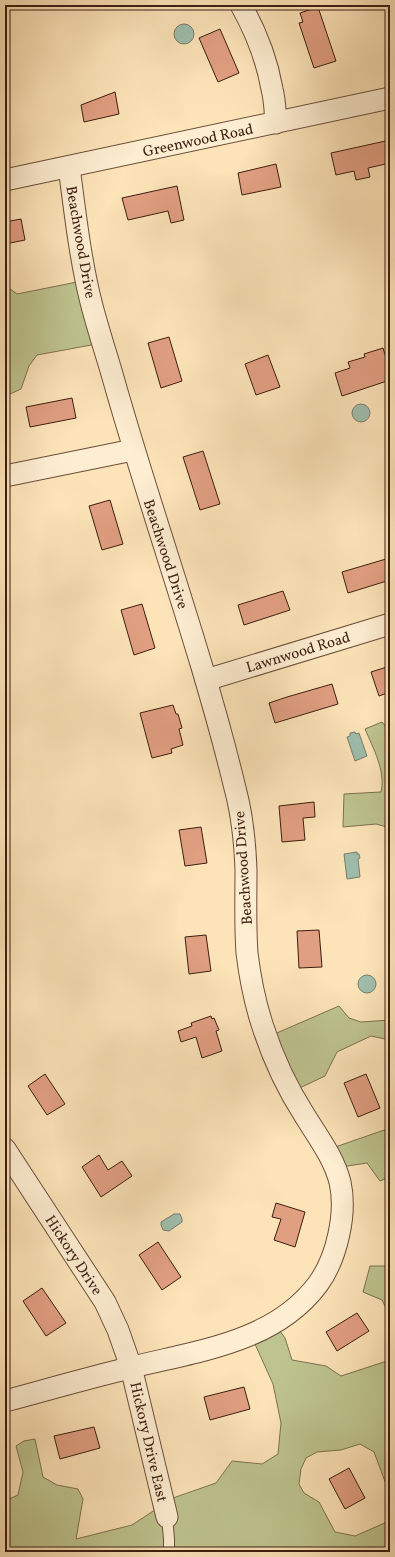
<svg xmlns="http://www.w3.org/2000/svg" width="395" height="1557" font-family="Vollkorn,serif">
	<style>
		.green { fill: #bec48f; stroke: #7d7150 }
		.water { fill: #9fbead; stroke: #777e6e }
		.building { fill: #e19f82; stroke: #3c1e10 }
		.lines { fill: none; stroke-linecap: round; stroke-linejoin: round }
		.service-casing { stroke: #6c4f3a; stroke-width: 12 }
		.minor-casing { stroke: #6c4f3a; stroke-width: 23 }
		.service { stroke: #fdedd1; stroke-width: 10 }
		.minor { stroke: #fdedd1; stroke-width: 21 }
		.labels { text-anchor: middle; stroke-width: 3; stroke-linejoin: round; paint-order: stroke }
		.street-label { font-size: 15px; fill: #3c1e10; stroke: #fdedd1 }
	</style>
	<rect width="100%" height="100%" fill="#fce3b8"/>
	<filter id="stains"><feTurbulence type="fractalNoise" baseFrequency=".005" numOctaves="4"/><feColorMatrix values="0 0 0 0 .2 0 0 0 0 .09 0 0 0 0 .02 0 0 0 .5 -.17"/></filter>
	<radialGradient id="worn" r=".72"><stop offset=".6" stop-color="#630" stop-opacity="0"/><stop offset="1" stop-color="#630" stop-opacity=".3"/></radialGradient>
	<g class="green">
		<polygon points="82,281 97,344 37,355 29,366 21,389 10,394 5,389 5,283 5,285 17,294"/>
		<path d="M382,722l8,10v100l-3,-5 -11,-3 -33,3 1,-33 37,-2c5,-21 -8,-44 -16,-63z"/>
		<polygon points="339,1006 349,1018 361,1022 390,1020 390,1040 371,1036 337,1052 325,1076 291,1092 263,1039"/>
		<polygon points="390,1128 390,1177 380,1181 367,1163 328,1169 321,1152"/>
		<polygon points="370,1266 390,1266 390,1316 382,1300 363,1292"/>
		<polygon points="272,1320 285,1338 292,1360 326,1366 341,1376 390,1360 390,1495 374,1452 360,1444 341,1450 317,1452 306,1458 301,1469 299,1484 304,1493 319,1502 335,1532 355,1536 387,1522 390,1516 390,1552 9,1552 5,1523 5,1501 18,1495 23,1472 16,1446 24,1441 35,1439 43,1477 57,1485 78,1489 83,1499 76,1539 132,1525 173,1498 216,1483 232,1461 262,1464 278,1454 281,1423 273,1384 250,1333"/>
	</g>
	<g class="water">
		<circle cx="184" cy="34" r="10"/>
		<circle cx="361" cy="413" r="9"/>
		<polygon points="355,732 356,734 359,733 367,756 355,761 347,737 350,736 350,733"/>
		<polygon points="357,852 357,854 359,854 360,858 358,859 360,877 347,879 344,854"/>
		<circle cx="367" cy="984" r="9"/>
		<polygon points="174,1214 180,1214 182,1219 182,1222 169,1231 163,1230 161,1225 161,1222"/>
	</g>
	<g class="building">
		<polygon points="318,7 336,61 314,68 299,23 303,22 300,13"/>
		<polygon points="220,29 239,73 218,82 199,38"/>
		<polygon points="115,92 119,114 84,122 81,105"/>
		<polygon points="390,140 390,163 368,168 370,177 356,180 354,171 336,175 331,153"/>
		<polygon points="276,164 281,187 242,195 238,173"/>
		<polygon points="177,186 184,220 171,223 168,211 128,220 122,198"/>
		<polygon points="21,219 25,240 5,244 5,222"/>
		<polygon points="169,337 182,381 161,388 148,343"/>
		<polygon points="383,348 390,371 390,380 342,396 335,373 350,368 348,362 365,357 364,354"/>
		<polygon points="268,355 280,387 256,395 245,364"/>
		<polygon points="72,398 76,418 30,427 26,407"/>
		<polygon points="203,451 220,504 200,510 183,457"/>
		<polygon points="110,500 123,544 102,550 89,506"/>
		<polygon points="386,559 390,573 390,580 348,593 342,572"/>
		<polygon points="283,591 290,610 244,625 238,605"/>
		<polygon points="142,604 155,648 134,655 121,610"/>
		<polygon points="390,666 390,692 379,696 371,672"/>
		<polygon points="332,684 338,704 275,723 269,703 287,697"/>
		<polygon points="173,705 176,714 178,714 182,728 179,729 183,745 171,749 172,753 152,758 140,713"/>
		<polygon points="314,802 315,817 303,818 305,840 282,842 279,806"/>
		<polygon points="201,827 207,863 185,866 179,830"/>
		<polygon points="319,930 322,967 299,968 297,931"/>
		<polygon points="206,935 211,971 189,974 185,937"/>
		<polygon points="211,1016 212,1019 214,1018 219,1030 216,1031 222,1051 202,1058 196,1037 181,1042 178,1031 192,1026 191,1023"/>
		<polygon points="45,1074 65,1104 47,1115 28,1086"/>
		<polygon points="366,1074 380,1108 358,1117 344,1083"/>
		<polygon points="99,1155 108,1170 122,1161 132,1176 101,1197 82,1167"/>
		<polygon points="276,1203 305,1212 295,1247 274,1240 281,1219 272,1217"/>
		<polygon points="158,1242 181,1277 162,1290 139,1255"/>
		<polygon points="42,1288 66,1323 46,1336 23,1301"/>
		<polygon points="357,1313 369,1331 337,1351 326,1332"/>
		<polygon points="244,1387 250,1409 210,1420 204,1397"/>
		<polygon points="94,1427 100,1448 60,1459 54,1436"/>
		<polygon points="349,1468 365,1498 345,1509 329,1479"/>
	</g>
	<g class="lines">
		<defs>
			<polyline id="service" points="167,1517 169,1539 169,1552"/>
			<g id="minor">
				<path d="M241,5c14,25 26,55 31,84 3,11 3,23 4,34"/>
				<polyline points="5,180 390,98"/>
				<polyline points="5,476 133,450"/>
				<polyline points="206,680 390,624"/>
				<polyline points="5,1149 105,1302 118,1330 131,1367 167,1517"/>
				<path d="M5,1401c41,-11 83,-23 124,-33 67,-17 145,-25 189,-84 19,-26 29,-71 22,-102 -6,-24 -22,-45 -35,-66 -18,-28 -32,-58 -42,-89 -8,-24 -13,-49 -16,-74 -2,-27 -1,-55 -1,-83 -1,-28 -4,-56 -11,-82 -34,-140 -84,-275 -123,-414 -7,-24 -15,-48 -21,-72 -11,-44 -16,-90 -22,-135"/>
			</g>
		</defs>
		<use href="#service" class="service-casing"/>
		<use href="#minor" class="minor-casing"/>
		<use href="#service" class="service"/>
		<use href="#minor" class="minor"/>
	</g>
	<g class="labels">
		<g class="street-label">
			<text transform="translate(198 140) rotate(-12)" y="5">Greenwood Road</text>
			<text transform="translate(81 242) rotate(80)" y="5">Beachwood Drive</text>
			<text transform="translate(166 554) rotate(72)" y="5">Beachwood Drive</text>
			<text transform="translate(298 652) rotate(-17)" y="5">Lawnwood Road</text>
			<text transform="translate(243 868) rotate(-94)" y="5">Beachwood Drive</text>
			<text transform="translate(74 1255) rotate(57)" y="5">Hickory Drive</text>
			<text transform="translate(149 1442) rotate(77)" y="5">Hickory Drive East</text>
		</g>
	</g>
	<rect width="395" height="1557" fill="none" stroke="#fce3b8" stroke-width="20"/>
	<rect x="6" y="6" width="383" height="1545" fill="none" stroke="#3c1e10" stroke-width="2"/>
	<rect x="10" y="10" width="375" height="1537" fill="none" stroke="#3c1e10"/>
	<rect width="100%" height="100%" filter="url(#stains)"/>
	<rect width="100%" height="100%" fill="url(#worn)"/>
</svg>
